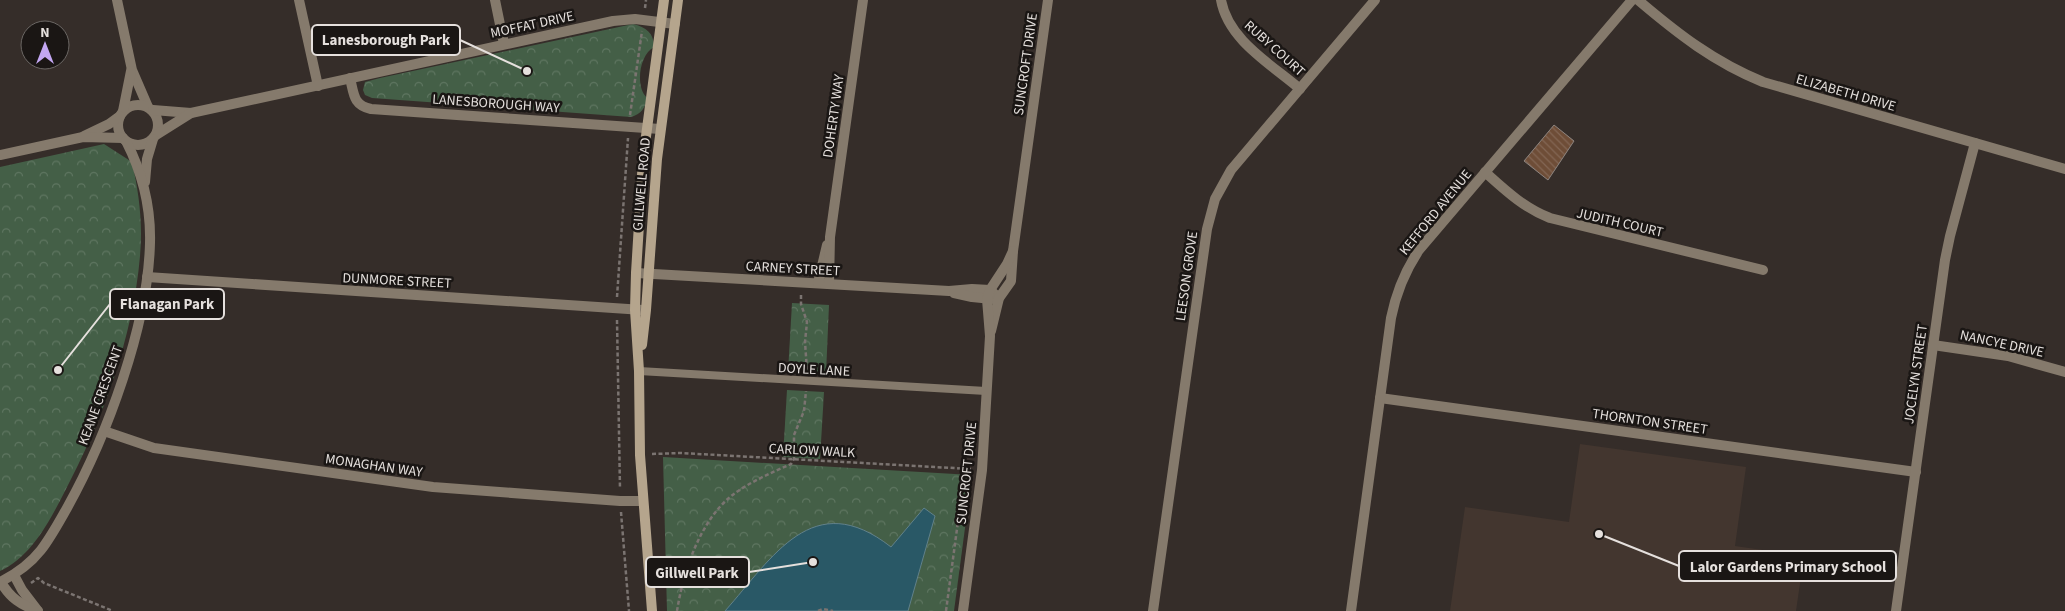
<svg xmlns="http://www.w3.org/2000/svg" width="2065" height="611" font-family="'Source Sans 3',sans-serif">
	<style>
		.built { fill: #43362f }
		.park { fill: url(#park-crowns) }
		.water { fill: #295866; stroke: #61818a }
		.building { fill: url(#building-back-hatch); stroke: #8d847f }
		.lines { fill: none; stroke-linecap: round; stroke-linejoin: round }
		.path { stroke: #7b7471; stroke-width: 2.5; stroke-dasharray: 4 2.5; stroke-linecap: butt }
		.lane { stroke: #857a6c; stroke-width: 8 }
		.street { stroke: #857a6c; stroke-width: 10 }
		.secondary { stroke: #b5a58d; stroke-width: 10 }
		.labels { text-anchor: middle; stroke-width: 5; stroke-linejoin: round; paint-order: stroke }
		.street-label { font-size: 14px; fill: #e5e0dd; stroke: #1a1614 }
		.leader { fill: none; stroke: #e5e0dd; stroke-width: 2 }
		.callout-dot { fill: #e5e0dd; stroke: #1a1614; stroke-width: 2 }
		.callout { fill: #1a1614; stroke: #e5e0dd; stroke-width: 2 }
		.callout-label { font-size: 15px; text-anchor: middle; font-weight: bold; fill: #e5e0dd }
	</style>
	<defs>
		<pattern id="park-crowns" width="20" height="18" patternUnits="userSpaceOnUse" patternTransform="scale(1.25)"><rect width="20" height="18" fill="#445f47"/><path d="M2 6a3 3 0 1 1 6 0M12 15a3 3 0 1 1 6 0" fill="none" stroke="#5f7661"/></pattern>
		<pattern id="building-back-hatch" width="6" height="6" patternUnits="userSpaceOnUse" patternTransform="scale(1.25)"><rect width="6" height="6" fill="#6e4d37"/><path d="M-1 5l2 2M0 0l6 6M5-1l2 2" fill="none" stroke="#836654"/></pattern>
	</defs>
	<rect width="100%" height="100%" fill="#352d29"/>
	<polygon class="built" points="1580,444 1746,467 1735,546 1804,556 1796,611 1450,611 1465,507 1569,522"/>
	<g class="park">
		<path d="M633,24c13,3 21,9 21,23 -15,8 -19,40 -7,51 -2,11 -6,16 -16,19l-259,-19 -7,-3 -2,-5 2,-8 15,-4z"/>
		<path d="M104,144l28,18c7,31 11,61 8,94 -7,82 -38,165 -76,237 -15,29 -33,64 -64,78v-404z"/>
		<polygon points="792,303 829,305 826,374 788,372"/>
		<polygon points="787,390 824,392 820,459 783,457"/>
		<polygon points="663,457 972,475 954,611 667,611"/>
	</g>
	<path class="water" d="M924,508l11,8 -27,95h-183c48,-54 88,-125 166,-64z"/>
	<polygon class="building" points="1554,125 1574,141 1548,180 1524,161"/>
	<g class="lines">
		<g class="path">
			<polyline points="645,8 646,0"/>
			<polyline points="630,115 642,31"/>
			<polyline points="801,295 801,304 807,322 805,342 807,371"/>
			<polyline points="617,297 628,138"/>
			<polyline points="617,320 620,489"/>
			<polyline points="652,454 681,453 971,469"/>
			<polyline points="621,512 629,611"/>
			<polyline points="31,583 38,578 44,583 113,611"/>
			<path d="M677,611c6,-38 22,-88 53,-114 17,-14 41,-24 61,-33l3,-5v-24l10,-24 2,-20"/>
			<polyline points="818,611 823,609 833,611"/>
			<polyline points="946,611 965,469"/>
		</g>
		<polyline class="lane" points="639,371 986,391"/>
		<g class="street">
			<polyline points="117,0 132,70 148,107"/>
			<polyline points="299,0 318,86"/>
			<polyline points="495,0 504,44"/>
			<path d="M1221,0c7,40 50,64 79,89"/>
			<path d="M1638,0c40,34 76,62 125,82l302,87"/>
			<path d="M350,78c4,16 3,27 21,31l289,20"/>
			<circle cx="138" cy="125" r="20"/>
			<polyline points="153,110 191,113"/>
			<polyline points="123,111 131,71"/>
			<polyline points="156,135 191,113 613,21 635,19 675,24"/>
			<polyline points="84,136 109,124 120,116"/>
			<polyline points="0,155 83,137 123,138"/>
			<path d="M1485,172c20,18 39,36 65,46l213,52"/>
			<polyline points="145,182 147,159 153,139"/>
			<polyline points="636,273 949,291 972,289 990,290 999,298"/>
			<polyline points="147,277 643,310"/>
			<polyline points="818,283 827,245"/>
			<polyline points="829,284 830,237 863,0"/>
			<polyline points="954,293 972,297 992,299"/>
			<polyline points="991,331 999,298 1011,281 1013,251 1048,0"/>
			<polyline points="1933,345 2008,356 2065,372"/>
			<polyline points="1380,398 1916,472"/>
			<polyline points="104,431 154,448 433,487 620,501 643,501"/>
			<polyline points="14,575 22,590 38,611"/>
			<path d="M0,582c16,-8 30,-18 41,-32 10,-13 18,-28 26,-42 40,-72 81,-183 83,-265 1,-37 -7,-69 -24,-102"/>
			<path d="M1,582c9,16 20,23 37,29"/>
			<polyline points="963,611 982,470 990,336 987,299 990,290 1007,264 1013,251"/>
			<polyline points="1153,611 1207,229 1215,199 1231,170 1375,0"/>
			<path d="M1351,611l40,-293c5,-25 14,-47 28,-68l213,-250"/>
			<polyline points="1896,611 1945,260 1950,236 1975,143"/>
		</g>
		<g class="secondary">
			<polyline points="642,345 646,310 657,159 678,0"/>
			<polyline points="652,611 640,455 639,371 635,310 636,273 643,159 664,0"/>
		</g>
	</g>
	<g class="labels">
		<g class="street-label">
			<text transform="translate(532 24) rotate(-12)" y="5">MOFFAT DRIVE</text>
			<text transform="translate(1275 48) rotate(42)" y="5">RUBY COURT</text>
			<text transform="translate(1025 64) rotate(-82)" y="5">SUNCROFT DRIVE</text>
			<text transform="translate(1846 92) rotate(16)" y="5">ELIZABETH DRIVE</text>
			<text transform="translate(496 103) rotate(4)" y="5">LANESBOROUGH WAY</text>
			<text transform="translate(833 116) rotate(-82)" y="5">DOHERTY WAY</text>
			<text transform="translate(641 184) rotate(-85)" y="5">GILLWELL ROAD</text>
			<text transform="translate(1435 212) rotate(-51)" y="5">KEFFORD AVENUE</text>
			<text transform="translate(1620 222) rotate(13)" y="5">JUDITH COURT</text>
			<text transform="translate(793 268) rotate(3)" y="5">CARNEY STREET</text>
			<text transform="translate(1186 276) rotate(-82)" y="5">LEESON GROVE</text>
			<text transform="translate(397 280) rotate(3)" y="5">DUNMORE STREET</text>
			<text transform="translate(2002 343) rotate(12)" y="5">NANCYE DRIVE</text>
			<text transform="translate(814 369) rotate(3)" y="5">DOYLE LANE</text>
			<text transform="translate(1915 374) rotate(-82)" y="5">JOCELYN STREET</text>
			<text transform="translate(100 395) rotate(-70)" y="5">KEANE CRESCENT</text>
			<text transform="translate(1650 421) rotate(8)" y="5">THORNTON STREET</text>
			<text transform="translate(812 450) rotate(3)" y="5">CARLOW WALK</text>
			<text transform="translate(374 465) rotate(8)" y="5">MONAGHAN WAY</text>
			<text transform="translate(966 473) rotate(-84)" y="5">SUNCROFT DRIVE</text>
		</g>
	</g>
	<path class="leader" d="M527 71L460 40M58 370L110 304M1599 534L1679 566M813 562L749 572"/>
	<g class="callout-dot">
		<circle cx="527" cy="71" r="5"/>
		<circle cx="58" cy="370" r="5"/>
		<circle cx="1599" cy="534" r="5"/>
		<circle cx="813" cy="562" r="5"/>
	</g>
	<g class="callout">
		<rect x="312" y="25" width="148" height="30" rx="5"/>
		<rect x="110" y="289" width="114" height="30" rx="5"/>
		<rect x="1679" y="551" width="217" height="30" rx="5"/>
		<rect x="646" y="557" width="103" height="30" rx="5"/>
	</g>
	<g class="callout-label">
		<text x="386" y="45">Lanesborough Park</text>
		<text x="167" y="309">Flanagan Park</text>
		<text x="1788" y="572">Lalor Gardens Primary School</text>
		<text x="697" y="578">Gillwell Park</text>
	</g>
	<g transform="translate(45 45)"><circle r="24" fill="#1a1614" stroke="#6b6764"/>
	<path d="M0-4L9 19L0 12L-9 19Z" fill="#c3a7f2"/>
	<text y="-8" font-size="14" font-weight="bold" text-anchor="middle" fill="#e5e0dd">N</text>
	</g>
</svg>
